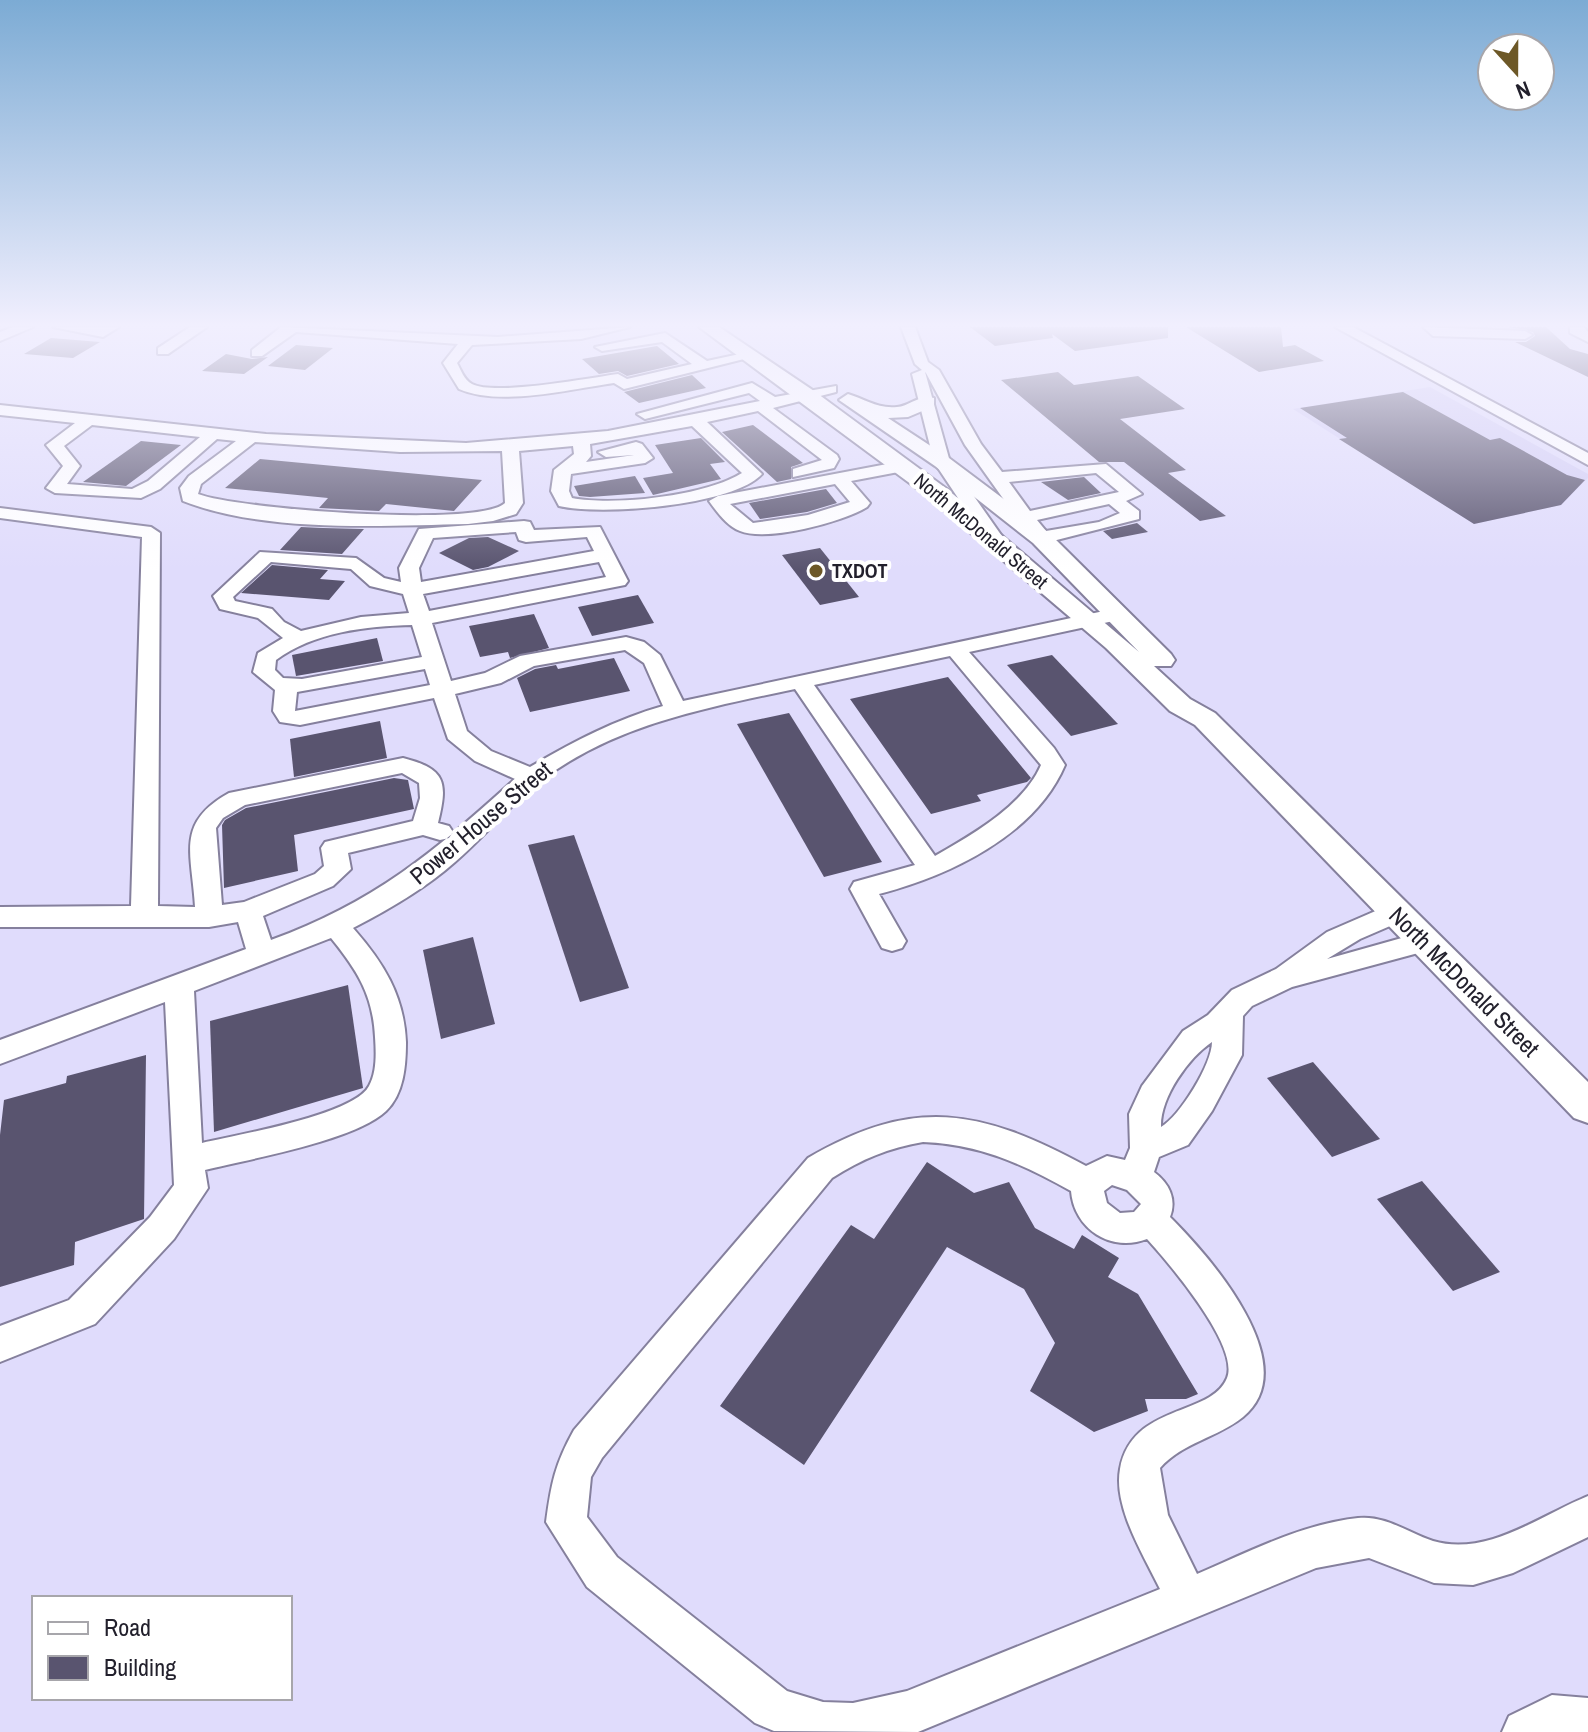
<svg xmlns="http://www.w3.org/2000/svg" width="1588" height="1732" font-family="'Archivo Narrow',sans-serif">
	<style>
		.built { fill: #d3cef5 }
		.building { fill: #59546f }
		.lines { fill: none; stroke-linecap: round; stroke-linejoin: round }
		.minor-casing { stroke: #85809d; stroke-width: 4 }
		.major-casing { stroke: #85809d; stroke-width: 4 }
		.minor { fill: #fff; fill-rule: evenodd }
		.major { fill: #fff; fill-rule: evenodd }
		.poi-dot { fill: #6d5827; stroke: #fff; stroke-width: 3 }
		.labels { text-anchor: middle; stroke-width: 8; stroke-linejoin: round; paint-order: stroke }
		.far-street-label { font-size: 20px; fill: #22202c; stroke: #fff }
		.far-poi-label { font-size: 20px; font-weight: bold; fill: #22202c; stroke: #fff; text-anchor: start }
		.street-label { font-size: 24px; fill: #22202c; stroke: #fff }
	</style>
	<rect width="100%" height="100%" fill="#e0dcfc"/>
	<polygon class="built" points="1430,387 1588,474 1588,478 1561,505 1474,524 1293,409"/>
	<g class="building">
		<polygon points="970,327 1168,327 1168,338 1075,351 1052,334 1053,338 995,346"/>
		<polygon points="1186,327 1281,327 1283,347 1295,345 1324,361 1259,372"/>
		<polygon points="1508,327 1546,327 1570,349 1588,354 1588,377 1515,342 1526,342 1535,336 1533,332"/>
		<polygon points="51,338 100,342 73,358 24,354"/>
		<polygon points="296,345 333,348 305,370 268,366"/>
		<polygon points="657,346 679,364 627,376 618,371 599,374 582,359"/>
		<polygon points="226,354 252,359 268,357 244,374 202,371"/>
		<polygon points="1058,372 1074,385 1138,376 1185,409 1120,419 1186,470 1168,473 1226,516 1200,521 1124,462 1099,462 1001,380"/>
		<polygon points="692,375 706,388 639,403 624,392"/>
		<polygon points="1403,392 1490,440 1500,438 1567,475 1585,480 1561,505 1474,524 1339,439 1347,438 1300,408"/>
		<polygon points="753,425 803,463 791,467 791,479 777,482 722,432"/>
		<polygon points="701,438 725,462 710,464 721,479 653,495 643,478 673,473 655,445"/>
		<polygon points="141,441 181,445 126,486 83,482"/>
		<polygon points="260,459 482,480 454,511 386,504 379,511 319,508 328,498 225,488"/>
		<polygon points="635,476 645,493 590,497 579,496 574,486"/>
		<polygon points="1084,477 1101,493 1068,500 1041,482"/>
		<polygon points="826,489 837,503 807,512 760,519 749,503"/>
		<polygon points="1137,523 1148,532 1112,539 1103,531"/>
		<polygon points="301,527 323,528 364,529 342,554 280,550"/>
		<polygon points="488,537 519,551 488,567 473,570 439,553 469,538"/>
		<polygon points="820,548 859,597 820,605 782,555"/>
		<polygon points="272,565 328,570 320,579 345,581 329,600 241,593"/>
		<polygon points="638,595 654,623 592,636 578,607"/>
		<polygon points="534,614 549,648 510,658 508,652 480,657 469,626"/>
		<polygon points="377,638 383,661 296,676 292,655"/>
		<polygon points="1052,655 1118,724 1071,736 1007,665"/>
		<polygon points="614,658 630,691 530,712 517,678 535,669 556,665 558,669"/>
		<polygon points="948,677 1031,778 1027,782 977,795 981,801 931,814 850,699"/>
		<polygon points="789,713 882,862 824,877 737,724"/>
		<polygon points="380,721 387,758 294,777 290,739"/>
		<polygon points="394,778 408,780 414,809 294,835 298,871 224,888 222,825 225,820 246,808"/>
		<polygon points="574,835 629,988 580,1002 528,845"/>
		<polygon points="473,937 495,1024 441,1039 423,950"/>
		<polygon points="348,985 363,1088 214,1132 210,1021"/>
		<polygon points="146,1055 144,1219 75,1242 74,1265 0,1287 0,1135 4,1100 66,1083 67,1076"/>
		<polygon points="1313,1062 1380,1139 1332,1157 1267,1078"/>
		<polygon points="927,1162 974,1193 1009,1182 1035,1228 1074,1249 1082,1235 1119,1258 1108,1277 1138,1294 1198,1394 1186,1399 1145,1399 1148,1411 1094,1432 1030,1391 1055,1343 1024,1289 947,1247 804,1465 720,1406 851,1225 874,1239"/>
		<polygon points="1422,1181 1500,1272 1453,1291 1377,1199"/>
	</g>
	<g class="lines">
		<defs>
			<g id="minor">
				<polygon points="13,327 33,327 0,341 0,332"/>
				<polygon points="53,327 119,327 103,337"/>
				<polygon points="190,327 207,327 168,354 158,354 158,348"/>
				<path d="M281,327l217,10 132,-10 -49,12 -109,6 -15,18c4,7 7,17 15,21 23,12 117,-6 146,-10l9,5 65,-15 -30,-22 -60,9 -7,-4 70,-14 42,28 42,-9 7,4 -132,33 -10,-6c-42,6 -115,24 -155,6l-16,-26 15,-19 -162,-12 -34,24h-10v-6z"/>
				<path d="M901,327h14l13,35 11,8 42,74 21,28 104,-8 36,30 -16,7 13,10v8l-98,25 -7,-2 -69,-97 -39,-72 -1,-1 25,90 56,80 -9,6 -7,-2 -56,-84 -22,-88 10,-4 -7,-6zM1096,473l23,19 -89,19 -21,-29zM1109,504l11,9 -21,9 -53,9 -9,-11z"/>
				<polygon points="1335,327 1353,327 1588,453 1588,465"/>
				<polygon points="1423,327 1525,331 1532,335 1525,339 1433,336"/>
				<polygon points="1570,327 1584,327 1588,332 1588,342 1570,333"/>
				<path d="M752,383l23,14 61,-11v6l-63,16 64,47 2,4 -5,9 -41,9v-8l29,-9 -64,-49 -51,11 55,52c-29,32 -162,42 -203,32l-8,-15 3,-21 20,-16 -1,-8 -54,5 4,52 -7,11 -23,7 -25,3c-88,2 -203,9 -285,-23l-3,-13 9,-12 47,-35 -19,-2 -57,50 -19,9 -86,-5 -9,-5 17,-22 -17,-21 29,-22 -75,-8v-10l266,29 200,9 142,-12 152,-30 -11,-8 -104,26 -8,-5zM92,425l108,12 -52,44 -16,8 -65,-5 13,-18 -16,-20zM692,426l50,47c-37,23 -127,33 -170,25l-3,-7 2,-17 74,-11 8,-5 -11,-14 -6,-2 -38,10 8,5 28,-2 -48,7 5,-6 -1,-12zM255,442l145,10 102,-1 3,52c-25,25 -268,6 -307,-9l3,-10z"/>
				<path d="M903,461l8,5 -2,4 -58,11 19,22 -3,4c-24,15 -100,35 -127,24 -13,-5 -23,-19 -31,-30l9,-5zM835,484l15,18 -42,13 -55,8 -23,-19z"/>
				<path d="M0,508l151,19 9,6 -2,373 37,1c-3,-54 -20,-84 34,-114l174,-35c43,11 45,24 35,65l11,3 4,6 -4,6 -9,2 -17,-5 -75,18 3,16 -18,17 -70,30 8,24c104,-38 163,-88 244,-161l-40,-18 -27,-22 -14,-41 -134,27 -20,-3 -7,-11 2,-21 -22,-18 5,-19 25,-15 -25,-20 -38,-9 -7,-13 47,-44 96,6 28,20 17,4 -2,-14 20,-39 105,-8 6,1 4,8 66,-3 28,54 -3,4 -193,38 19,58 34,-8 35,-17 106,-19 18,5 16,13 23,46 435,-93 10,6 -10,6 -149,32 85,96 11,17c-30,71 -117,111 -186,129l27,47 -4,7 -10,3 -10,-3 -32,-59 4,-7 61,-17 -120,-176c-90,19 -182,36 -256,93 -30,24 -55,55 -84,80 -29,26 -67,48 -102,66 30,34 51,67 53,114 0,23 -2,52 -20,69 -32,30 -137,48 -181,59l3,18 -34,51 -79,85 -95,38v-36l69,-26 81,-83 24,-32 -9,-183 -165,62v-24l246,-91 -8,-27 -29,5h-209v-20l131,-1 11,-369 -142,-19zM516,532l3,8 7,2 61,-5 7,14 -173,31 -2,-14 14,-30zM271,562l80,7 19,17 33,8 6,19 -48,4 -60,14 -17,-9 -12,-13 -37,-8 -2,-4zM599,562l7,15 -177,34 -6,-17zM412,625l10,32 -120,22 -19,-1 -8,-8 1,-10c38,-28 90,-34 136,-35zM625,650l19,13 19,43c-49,14 -90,36 -133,61l-39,-16 -24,-20 -12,-37 46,-11 33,-17zM950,656l91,109c-18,41 -68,69 -106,91l-121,-171zM425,669l5,16 -135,26 2,-19zM402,773l17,10 1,15 -7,23 -88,21 -4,6 3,18 -9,8 -71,28 -22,3 -6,-77 7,-10 22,-13zM331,938c26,32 42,57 44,99 1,15 2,35 -6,49 -15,29 -133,49 -167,57l-8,-152z"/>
				<path d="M1394,903l10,3 4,7 -4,7 -44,19 -33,20 96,-27 10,3 4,7 -4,7 -141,38 -40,19 -9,10 -1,39 -30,56 -24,34 -29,12 -5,15c15,11 23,27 16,45 39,39 136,148 73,200 -26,21 -60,25 -83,51l8,47 29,59c51,-22 105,-50 161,-56 28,-3 50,15 75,23 54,16 108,-26 155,-45v41l-75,36 -40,12 -39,-2 -65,-25 -53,10 -398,164 -144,-1 -19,-8 -168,-136 -41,-65c5,-38 9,-58 28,-92l234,-272c106,-62 173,-49 278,8l21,-10 18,4 5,-12 -1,-34 13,-28 41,-55 25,-16 24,-25 44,-21 51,-37zM1212,1042c0,22 -32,74 -51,85 -1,-29 27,-69 51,-85zM923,1142c56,2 100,22 148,49 3,38 40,62 76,48 21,23 93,107 80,139 -16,39 -95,25 -107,91 -7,38 24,87 40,120l-253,102 -54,12 -30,-1 -36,-11 -170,-134 -30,-40 4,-40 11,-19 230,-280c30,-19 56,-30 91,-36zM1112,1185l15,5 14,14 -7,8 -14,1 -13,-10 -3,-12z"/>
				<polygon points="1552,1695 1588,1698 1588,1732 1502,1732 1509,1716"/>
			</g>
			<path id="major" d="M699,327h20l95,64 133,98 192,163 -106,-109 -98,-77 -96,-66 9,-6c17,5 29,15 49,13 13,-1 22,-13 37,-9v8l-26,11 -20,1 61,40 100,75 122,121 4,6 -4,6h-17l36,33 25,14 373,369v41l-14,-5 -379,-393 -25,-14 -64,-63 -175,-149z"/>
		</defs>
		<use href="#minor" class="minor-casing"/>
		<use href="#major" class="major-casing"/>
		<use href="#minor" class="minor"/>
		<use href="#major" class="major"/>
	</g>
	<linearGradient id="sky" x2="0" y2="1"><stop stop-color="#7cabd4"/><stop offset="0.57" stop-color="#f1effe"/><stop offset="1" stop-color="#f1effe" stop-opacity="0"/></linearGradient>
	<rect width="1588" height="570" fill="url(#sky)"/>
	<circle class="poi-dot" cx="816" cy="571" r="8"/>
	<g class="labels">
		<g class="far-street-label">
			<text transform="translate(981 531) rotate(40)" y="7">North McDonald Street</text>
		</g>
		<g class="far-poi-label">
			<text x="832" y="578">TXDOT</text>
		</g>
		<g class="street-label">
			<text transform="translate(481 823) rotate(-40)" y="8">Power House Street</text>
			<text transform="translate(1464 982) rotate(45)" y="8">North McDonald Street</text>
		</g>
	</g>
	<rect x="32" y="1596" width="260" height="104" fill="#ffffff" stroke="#a7a6ab" stroke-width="2"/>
	<rect x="48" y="1622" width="40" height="12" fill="#ffffff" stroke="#a7a6ab" stroke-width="2"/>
	<text x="104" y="1636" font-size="24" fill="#22202c">Road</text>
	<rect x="48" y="1656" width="40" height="24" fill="#59546f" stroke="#a7a6ab" stroke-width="2"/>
	<text x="104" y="1676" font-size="24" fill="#22202c">Building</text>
	<g transform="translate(1516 72) rotate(159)"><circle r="38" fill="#ffffff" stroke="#a7a6ab" stroke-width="2"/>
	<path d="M0-6L14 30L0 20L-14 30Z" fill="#6d5827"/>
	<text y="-12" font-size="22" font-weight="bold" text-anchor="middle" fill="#22202c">N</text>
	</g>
</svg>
